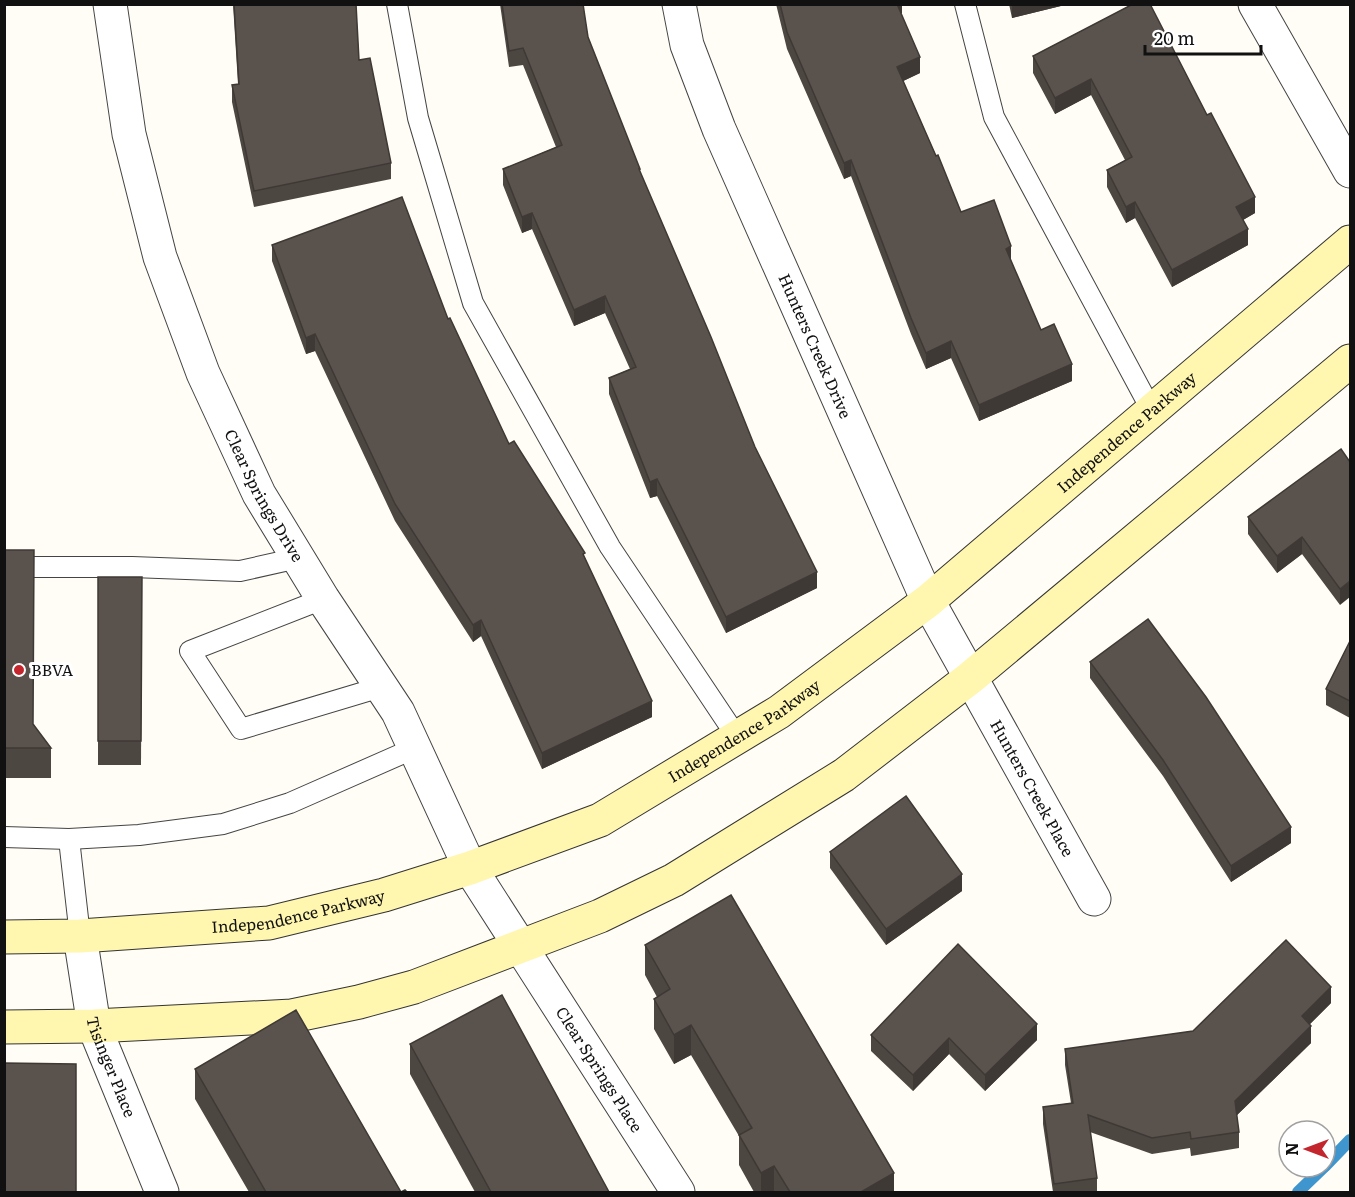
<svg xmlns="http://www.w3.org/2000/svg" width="1355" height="1197" font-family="Literata,serif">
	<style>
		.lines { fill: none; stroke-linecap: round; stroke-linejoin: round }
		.stream { stroke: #3f96cf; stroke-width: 12 }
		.lane-casing { stroke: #444; stroke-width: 22 }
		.street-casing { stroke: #444; stroke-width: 35 }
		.secondary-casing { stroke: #333; stroke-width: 35 }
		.lane { stroke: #fff; stroke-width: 20 }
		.street { stroke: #fff; stroke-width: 33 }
		.secondary { stroke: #fff6b0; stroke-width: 33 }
		.wall { fill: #4d4742 }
		.shaded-wall { fill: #3f3936 }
		.building { fill: #5a524d; stroke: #3f3936; stroke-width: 1.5 }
		.poi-dot { fill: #c4262e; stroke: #fff; stroke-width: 2 }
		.labels { text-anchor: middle; stroke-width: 6; stroke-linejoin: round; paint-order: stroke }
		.street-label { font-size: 16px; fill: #111; stroke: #fff }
		.poi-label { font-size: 16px; fill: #111; stroke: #fff; text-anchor: start }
	</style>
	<rect width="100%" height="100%" fill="#fffdf5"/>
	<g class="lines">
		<g class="stream">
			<polyline points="1325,1166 1350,1140"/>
			<polyline points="1298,1192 1324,1167"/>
		</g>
		<defs>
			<g id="lane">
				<polyline points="397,4 418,118 473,303 610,547 737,737"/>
				<polyline points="965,4 994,117 1152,411"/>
				<polyline points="4,567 132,567 240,571 298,558"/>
				<polyline points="323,599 190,651 241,729 381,687"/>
				<polyline points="4,837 69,839 139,835 223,824 290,803 415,748"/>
				<polyline points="69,839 80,936"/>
			</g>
			<g id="street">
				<path id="s1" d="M110,4l19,130 31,123 43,116 56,121 64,105 75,113 72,156 208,324"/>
				<path id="s2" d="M679,4l8,41 32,84 209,472 166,298"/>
				<polyline points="1255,4 1350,171"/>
				<path id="s3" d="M80,936l14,90 68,166"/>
			</g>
			<g id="secondary">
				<path id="s4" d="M4,937l76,-1 189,-13 115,-28 86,-27 130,-48 179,-108 149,-111 422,-359"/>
				<polyline points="4,1027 94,1026 292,1016 359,1002 414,987 600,916 674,880 844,775 970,678 1350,361"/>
			</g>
		</defs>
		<use href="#lane" class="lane-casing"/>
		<use href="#street" class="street-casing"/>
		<use href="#secondary" class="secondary-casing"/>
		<use href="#lane" class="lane"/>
		<use href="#street" class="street"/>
		<use href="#secondary" class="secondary"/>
	</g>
	<g class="wall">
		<polygon points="233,4 356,4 359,60 391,163 391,179 254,207 232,102 232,85 238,84"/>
		<polygon points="500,4 583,4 588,37 640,173 755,447 817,588 726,633 657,496 650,498 609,394 609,378 630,369 605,313 574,326 532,229 522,233 503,185 503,169 556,147 523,65 509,67"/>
		<polygon points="776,4 902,4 902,13 901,13 920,73 903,81 961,212 1011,261 1041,330 1072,381 979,421 951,358 926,369 911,334 851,176 844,179 787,49"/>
		<polygon points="1009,4 1069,4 1012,18"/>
		<polygon points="1133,4 1255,213 1243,220 1248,245 1172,287 1135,218 1126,223 1107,187 1107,170 1125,160 1091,95 1055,114 1033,73 1033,56"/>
		<polygon points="272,245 448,319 509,444 585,558 652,717 542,769 481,636 473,642 395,521 315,351 306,354 272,261"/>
		<polygon points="1341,449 1340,605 1302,554 1277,573 1248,534 1248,517"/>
		<polygon points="4,550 33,724 51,748 51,778 4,778"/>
		<polygon points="98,577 142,577 141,765 98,765"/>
		<polygon points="1350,641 1350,718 1326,705 1326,689"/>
		<polygon points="1090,662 1291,843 1231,882 1163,776 1090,678"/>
		<polygon points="830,852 962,891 886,945 830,868"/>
		<polygon points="645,945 894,1192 754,1192 739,1165 739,1136 691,1055 674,1064 654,1029 654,999 657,997 645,975"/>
		<polygon points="1331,1003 1310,1024 1311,1043 1236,1116 1239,1132 1239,1148 1191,1156 1190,1148 1152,1154 1090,1132 1097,1178 1097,1192 1053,1192 1043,1124 1043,1107 1071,1103 1065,1065 1065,1049 1193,1031"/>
		<polygon points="871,1035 1037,1040 985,1091 949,1054 913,1091 871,1051"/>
		<polygon points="410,1044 609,1192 475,1192 410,1074"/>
		<polygon points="195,1069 401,1192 407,1192 249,1192 195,1099"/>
	</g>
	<g class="shaded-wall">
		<polygon points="894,4 902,4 902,13 894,15"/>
		<polygon points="1012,4 1069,4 1012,18"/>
		<polygon points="920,57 920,73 897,84 897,67"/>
		<polygon points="1091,79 1091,95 1055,114 1055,98"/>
		<polygon points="851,160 851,176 844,179 844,163"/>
		<polygon points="1255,197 1255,213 1236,224 1236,207"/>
		<polygon points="1135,202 1135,218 1126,223 1126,207"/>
		<polygon points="532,213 532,229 522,233 522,217"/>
		<polygon points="1248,229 1248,245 1172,287 1172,270"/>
		<polygon points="1011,246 1011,263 1006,249"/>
		<polygon points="605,296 605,313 574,326 574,310"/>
		<polygon points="315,334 315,351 306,354 306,338"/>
		<polygon points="951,341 951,358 926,369 926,353"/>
		<polygon points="1072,364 1072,381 979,421 979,405"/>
		<polygon points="657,479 657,496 650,498 650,482"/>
		<polygon points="1302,537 1302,554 1277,573 1277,556"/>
		<polygon points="817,572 817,588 726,633 726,617"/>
		<polygon points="1350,581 1350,597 1340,605 1340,589"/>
		<polygon points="481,620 481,636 473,642 473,625"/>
		<polygon points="652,701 652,717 542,769 542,753"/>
		<polygon points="1291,827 1291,843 1231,882 1231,866"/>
		<polygon points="962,874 962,891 886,945 886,929"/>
		<polygon points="1331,987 1331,1003 1302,1032 1302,1016"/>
		<polygon points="1037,1024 1037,1040 985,1091 985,1075"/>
		<polygon points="691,1025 691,1055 674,1064 674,1035"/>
		<polygon points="1311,1026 1311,1043 1235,1117 1235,1101"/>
		<polygon points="949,1038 949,1054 913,1091 913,1075"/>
		<polygon points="774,1166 774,1192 761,1192 761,1173"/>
		<polygon points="894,1173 894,1192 861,1192"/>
	</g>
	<g class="building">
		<polygon points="234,4 356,4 359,60 370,58 391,163 254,191 232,85 239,84"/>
		<polygon points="502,4 583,4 588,37 640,169 639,169 711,337 755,447 817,572 726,617 657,479 650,482 609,378 636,367 605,296 574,310 532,213 522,217 503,169 562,145 523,48 509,51"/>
		<polygon points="780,4 897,4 920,57 897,67 936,156 938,155 961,212 994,200 1011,246 1006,249 1041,330 1054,324 1072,364 979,405 951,341 926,353 911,318 851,160 844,163 787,32"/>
		<polygon points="1133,4 1150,4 1207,115 1211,113 1255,197 1236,207 1248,229 1172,270 1135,202 1126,207 1107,170 1132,157 1091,79 1055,98 1033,56"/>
		<polygon points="402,197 448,319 450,318 509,444 514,441 585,553 583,554 652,701 542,753 481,620 473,625 395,504 315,334 306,338 272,245"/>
		<polygon points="1341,449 1350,462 1350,581 1340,589 1302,537 1277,556 1248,517"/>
		<polygon points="4,550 34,550 33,724 51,748 4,748"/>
		<polygon points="98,577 142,577 141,741 98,741"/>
		<polygon points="1148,619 1206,697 1291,827 1231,866 1163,760 1090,662"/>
		<polygon points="1350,641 1350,701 1326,689"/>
		<polygon points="906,796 962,874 886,929 830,852"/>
		<polygon points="731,895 894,1173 861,1192 790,1192 774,1166 761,1173 739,1135 752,1128 691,1025 674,1035 654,999 670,989 645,945"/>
		<polygon points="1286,940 1331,987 1302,1016 1311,1026 1235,1101 1239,1132 1191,1139 1190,1132 1152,1138 1088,1115 1097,1178 1054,1184 1043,1107 1073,1103 1065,1049 1193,1031"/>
		<polygon points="958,944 1037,1024 985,1075 949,1038 913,1075 871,1035"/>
		<polygon points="502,995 609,1192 491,1192 410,1044"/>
		<polygon points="296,1010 401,1192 405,1190 407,1192 266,1192 195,1069"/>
		<polygon points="4,1063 76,1064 76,1192 4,1192"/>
	</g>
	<circle class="poi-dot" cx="19" cy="670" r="6"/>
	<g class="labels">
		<g class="street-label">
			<text dy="6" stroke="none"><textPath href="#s2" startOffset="369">Hunters Creek Drive</textPath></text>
			<text dy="6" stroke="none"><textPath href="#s4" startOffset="1268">Independence Parkway</textPath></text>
			<text dy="6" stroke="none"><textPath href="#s1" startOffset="519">Clear Springs Drive</textPath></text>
			<text dy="6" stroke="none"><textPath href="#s4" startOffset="782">Independence Parkway</textPath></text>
			<text dy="6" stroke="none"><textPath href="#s2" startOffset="862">Hunters Creek Place</textPath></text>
			<text dy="6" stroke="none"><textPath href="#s4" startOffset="296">Independence Parkway</textPath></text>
			<text dy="6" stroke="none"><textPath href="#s3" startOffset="135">Tisinger Place</textPath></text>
			<text dy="6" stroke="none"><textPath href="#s1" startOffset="1185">Clear Springs Place</textPath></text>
		</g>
		<g class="poi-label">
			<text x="31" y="676">BBVA</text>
		</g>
	</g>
	<rect width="1355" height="1197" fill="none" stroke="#111111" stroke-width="12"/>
	<g transform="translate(1307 1149) rotate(270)"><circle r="28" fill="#ffffff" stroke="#a0a0a0" stroke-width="1.5"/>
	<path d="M0-4.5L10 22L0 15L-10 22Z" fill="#c4262e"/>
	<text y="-9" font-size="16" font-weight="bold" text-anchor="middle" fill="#111111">N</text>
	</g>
	<path d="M1145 45v9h116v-9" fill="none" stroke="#111111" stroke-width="3"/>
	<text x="1154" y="45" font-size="18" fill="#111111" stroke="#ffffff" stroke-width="4.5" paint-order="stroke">20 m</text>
</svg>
